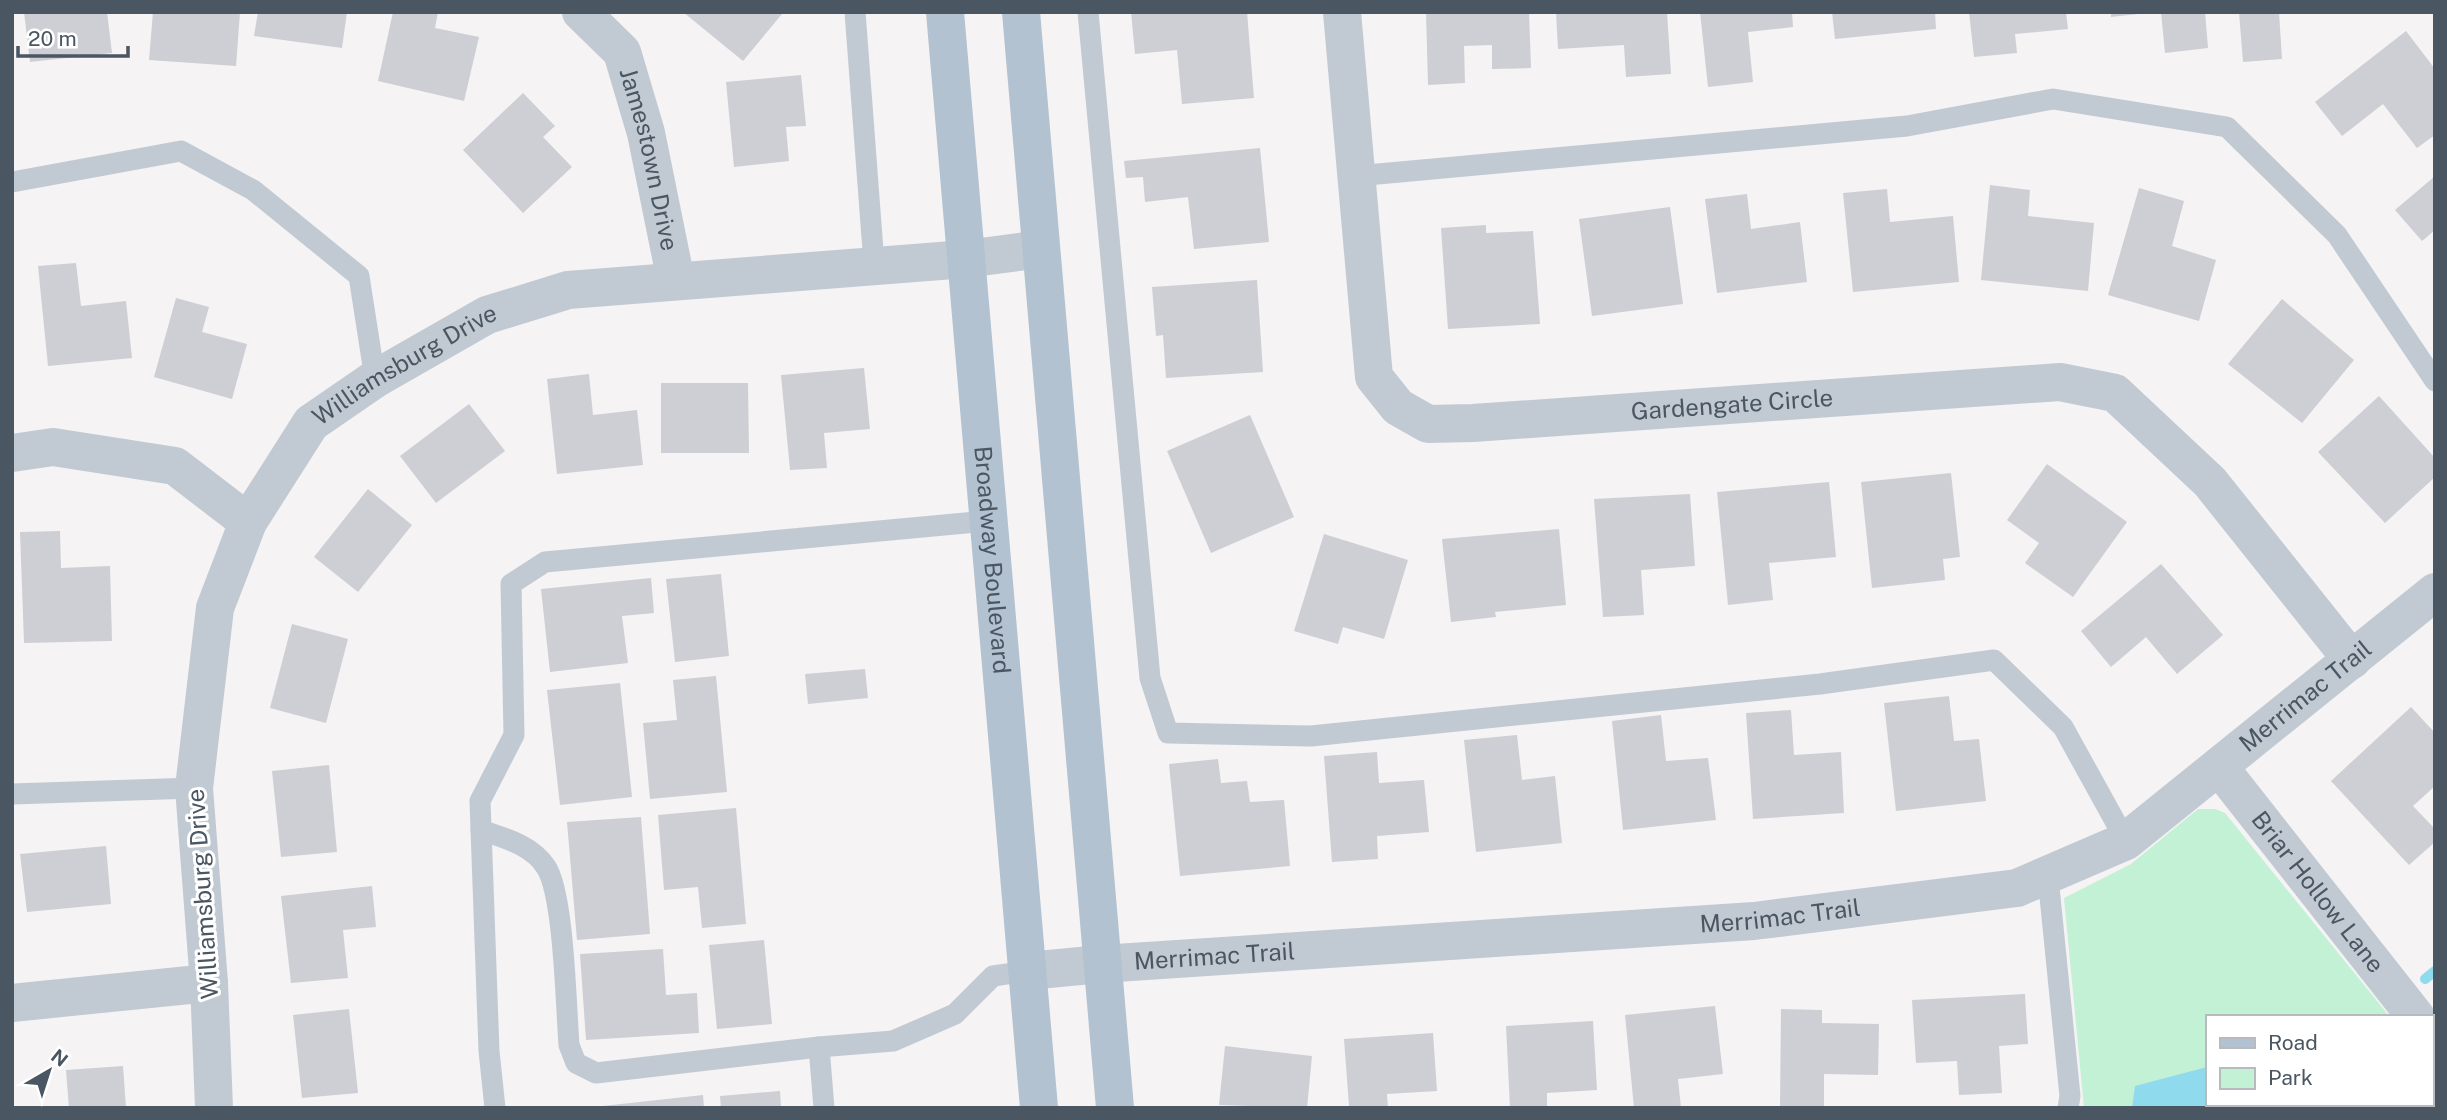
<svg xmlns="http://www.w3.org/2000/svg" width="2447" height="1120" font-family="'Public Sans',sans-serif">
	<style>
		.green { fill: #c3f1d5 }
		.water { fill: #90daee }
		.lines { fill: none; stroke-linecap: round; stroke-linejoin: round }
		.stream { stroke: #90daee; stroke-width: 10 }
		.building { fill: #cdcfd5 }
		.service { stroke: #c1cad2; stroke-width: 21 }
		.minor { stroke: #c1cad2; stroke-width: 38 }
		.tertiary { stroke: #c1cad2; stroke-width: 38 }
		.primary { stroke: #b3c2d1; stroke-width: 38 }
		.labels { text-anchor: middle; stroke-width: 6; stroke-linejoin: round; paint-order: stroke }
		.street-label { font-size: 24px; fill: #4a5661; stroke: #fff }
	</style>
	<rect width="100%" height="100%" fill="#f5f3f3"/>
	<polygon class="green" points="2198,809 2215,809 2225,813 2390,1017 2207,1017 2207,1104 2431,1104 2431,1068 2435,1072 2435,1108 2084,1108 2064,898 2131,864"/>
	<polygon class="water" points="2207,1067 2207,1104 2261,1104 2263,1108 2132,1108 2135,1086"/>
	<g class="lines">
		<polyline class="stream" points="2425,979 2435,971"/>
	</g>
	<g class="building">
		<polygon points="24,12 107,12 112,53 30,62"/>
		<polygon points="153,12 240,12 236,66 149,60"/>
		<polygon points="258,12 347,12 342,48 254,36"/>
		<polygon points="393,12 438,12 435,28 479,37 464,101 378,81"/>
		<polygon points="683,12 780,12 782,14 743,61"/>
		<polygon points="1131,12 1247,12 1254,98 1182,104 1177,50 1135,54"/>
		<polygon points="1426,12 1529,12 1531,68 1492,69 1492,45 1464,46 1465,83 1428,85"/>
		<polygon points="1556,12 1667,12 1671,74 1626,77 1624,45 1558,49"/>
		<polygon points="1700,12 1792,12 1793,27 1748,32 1753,82 1708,87"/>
		<polygon points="1832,12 1935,12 1936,29 1835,39"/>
		<polygon points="1969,12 2066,12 2068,29 2015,34 2017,53 1974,57"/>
		<polygon points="2111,12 2138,12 2138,14 2111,17"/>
		<polygon points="2161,12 2205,12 2208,48 2165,53"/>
		<polygon points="2239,12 2279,12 2282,59 2243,62"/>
		<polygon points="2406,31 2435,69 2435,135 2417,148 2383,104 2342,136 2315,102"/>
		<polygon points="801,75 806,126 786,127 789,161 734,167 726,82"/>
		<polygon points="523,93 555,126 543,137 572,167 523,213 463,150"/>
		<polygon points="1260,148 1269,242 1194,249 1188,197 1145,202 1143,177 1126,178 1124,161"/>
		<polygon points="2435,176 2435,230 2422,241 2395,210"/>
		<polygon points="1990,185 2030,190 2028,216 2094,223 2088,291 1981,280"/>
		<polygon points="2139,188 2184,201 2172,246 2216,260 2199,321 2108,295"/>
		<polygon points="1887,189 1890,222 1953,216 1959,282 1853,292 1843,193"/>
		<polygon points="1747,194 1751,229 1800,222 1807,282 1717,293 1705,199"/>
		<polygon points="1670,207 1683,304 1592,316 1579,219"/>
		<polygon points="1486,225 1486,233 1533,231 1540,324 1448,329 1441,228"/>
		<polygon points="76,263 81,306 126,301 132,358 48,366 38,266"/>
		<polygon points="1257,280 1263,372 1166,378 1163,335 1156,336 1152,287"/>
		<polygon points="176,298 209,307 202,332 247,344 232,399 154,377"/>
		<polygon points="2282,299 2354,360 2302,423 2228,364"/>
		<polygon points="864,368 870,429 824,433 827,468 790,470 781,375"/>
		<polygon points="589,374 593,415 637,410 643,465 557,474 547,379"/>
		<polygon points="661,383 748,383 749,453 661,453"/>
		<polygon points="2379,396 2435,458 2435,477 2385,523 2318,452"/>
		<polygon points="469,404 505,451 436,503 400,456"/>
		<polygon points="1250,415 1294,517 1211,553 1167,451"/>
		<polygon points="2047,464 2127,522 2073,597 2025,563 2039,543 2007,520"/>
		<polygon points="1951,473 1960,557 1943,559 1945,580 1872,588 1861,482"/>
		<polygon points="1829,482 1836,557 1769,563 1773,600 1728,605 1717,492"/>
		<polygon points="368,489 412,525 358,592 314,557"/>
		<polygon points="1690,494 1695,566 1641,570 1644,615 1603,617 1594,499"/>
		<polygon points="1559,529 1566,605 1495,612 1496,617 1451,622 1442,539"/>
		<polygon points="60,531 61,568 110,566 112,641 24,643 20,532"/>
		<polygon points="1324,534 1408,560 1384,639 1343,627 1338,644 1294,631"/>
		<polygon points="2161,564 2223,635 2177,674 2146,637 2111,667 2081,631"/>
		<polygon points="721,574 729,656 675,662 666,579"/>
		<polygon points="651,578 654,613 622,616 628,663 550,672 541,589"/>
		<polygon points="292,624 348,639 326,723 270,708"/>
		<polygon points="865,669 868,698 808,704 805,674"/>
		<polygon points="716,676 727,792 650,799 643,723 677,720 673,680"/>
		<polygon points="620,683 632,797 560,805 547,690"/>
		<polygon points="1949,696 1954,741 1979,739 1986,801 1896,811 1884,703"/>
		<polygon points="2411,707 2435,733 2435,786 2413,806 2435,829 2435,842 2409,865 2331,781"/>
		<polygon points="1791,710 1794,755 1841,752 1844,813 1753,819 1746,713"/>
		<polygon points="1661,715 1666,761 1708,758 1716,820 1623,830 1612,721"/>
		<polygon points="1517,735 1522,780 1555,776 1562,843 1476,852 1464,740"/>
		<polygon points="1377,752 1379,783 1424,780 1429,832 1377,836 1378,859 1332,862 1324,756"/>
		<polygon points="1218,759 1221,783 1247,781 1250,802 1284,800 1290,866 1180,876 1169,764"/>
		<polygon points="329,765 337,852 281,857 272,771"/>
		<polygon points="736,808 746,924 702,928 698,887 664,890 658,815"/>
		<polygon points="641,817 650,934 577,940 567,822"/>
		<polygon points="106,846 111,904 27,912 20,854"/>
		<polygon points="372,886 376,927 343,930 348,978 291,983 281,896"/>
		<polygon points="764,940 772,1024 717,1029 709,945"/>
		<polygon points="663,949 666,995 697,993 699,1033 586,1040 580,954"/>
		<polygon points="2025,994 2028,1044 1999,1046 2002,1093 1959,1095 1957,1061 1916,1063 1912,1000"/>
		<polygon points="1715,1006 1723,1074 1678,1079 1681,1108 1634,1108 1625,1015"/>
		<polygon points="349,1009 358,1093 302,1098 293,1015"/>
		<polygon points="1781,1009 1822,1010 1822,1023 1879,1024 1878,1075 1824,1074 1824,1108 1780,1108"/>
		<polygon points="1593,1021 1597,1090 1547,1093 1547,1108 1510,1108 1506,1026"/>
		<polygon points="1433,1033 1437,1091 1387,1094 1388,1108 1349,1106 1344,1039"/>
		<polygon points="1225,1046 1312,1056 1307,1108 1219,1105"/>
		<polygon points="123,1066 126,1108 69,1108 66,1070"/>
		<polygon points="780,1091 781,1108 721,1108 720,1096"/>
		<polygon points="703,1095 704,1108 604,1108 603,1106"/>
	</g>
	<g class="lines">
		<g class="service">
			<polyline points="855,12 874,264"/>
			<polyline points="1088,12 1150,678 1168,733 1311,736 1820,684 1994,660 2063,727 2126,841"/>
			<polyline points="1356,176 1907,126 2053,99 2227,127 2337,235 2435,381"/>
			<polyline points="12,182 181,151 253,190 359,276 375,379"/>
			<polyline points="12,794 194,788"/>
			<path d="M481,830c23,8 51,15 65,37 18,27 20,140 23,178l7,18 20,10 223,-26"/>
			<polyline points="2048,877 2070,1096 2068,1108"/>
			<polyline points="495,1108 489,1051 480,801 514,735 511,584 545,562 987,521"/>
			<polyline points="824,1108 819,1047 893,1041 955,1014 993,976 1028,971"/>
		</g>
		<g class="minor">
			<path id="s1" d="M581,12l41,40 24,81 30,148"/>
			<path id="s2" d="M1342,12l32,365 24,30 30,17 45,-1 587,-41 55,11 95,89 142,178"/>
			<polyline points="12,453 53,447 175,466 248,522"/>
			<path id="s3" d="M2220,768l196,249"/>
			<polyline points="12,1003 209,983"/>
			<path id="s4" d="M214,1108l-5,-125 -15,-195 21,-180 33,-86 63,-99 64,-44 112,-64 81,-25 398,-31 75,-10"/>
		</g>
		<path class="tertiary" id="s5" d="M1028,971l73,-7 653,-43 263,-33 109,-47 309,-249"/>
		<g class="primary">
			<path id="s6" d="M945,12l94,1096"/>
			<polyline points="1021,12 1115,1108"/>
		</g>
	</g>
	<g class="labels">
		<g class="street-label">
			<text dy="8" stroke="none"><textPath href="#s1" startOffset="168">Jamestown Drive</textPath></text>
			<text dy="8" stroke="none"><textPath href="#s4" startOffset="822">Williamsburg Drive</textPath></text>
			<text dy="8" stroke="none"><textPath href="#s2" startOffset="744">Gardengate Circle</textPath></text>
			<text dy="8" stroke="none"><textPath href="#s6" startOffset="550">Broadway Boulevard</textPath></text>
			<text dy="8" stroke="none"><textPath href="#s5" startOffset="1342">Merrimac Trail</textPath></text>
			<text dy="8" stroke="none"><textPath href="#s3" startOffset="158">Briar Hollow Lane</textPath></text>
			<text transform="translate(203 894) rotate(-94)" y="8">Williamsburg Drive</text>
			<text dy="8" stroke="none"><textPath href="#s5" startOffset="754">Merrimac Trail</textPath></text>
			<text dy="8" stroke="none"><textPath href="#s5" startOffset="187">Merrimac Trail</textPath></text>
		</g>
	</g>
	<rect width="2447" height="1120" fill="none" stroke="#4a5661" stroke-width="28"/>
	<rect x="2206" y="1015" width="228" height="91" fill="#ffffff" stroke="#b7bbc0" stroke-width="2"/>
	<rect x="2220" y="1038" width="35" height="10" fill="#b3c2d1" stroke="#b7bbc0" stroke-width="2"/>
	<text x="2268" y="1050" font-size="21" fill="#4a5661">Road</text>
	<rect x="2220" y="1068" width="35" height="21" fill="#c3f1d5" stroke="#b7bbc0" stroke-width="2"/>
	<text x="2268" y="1085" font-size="21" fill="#4a5661">Park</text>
	<g transform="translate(49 1071) rotate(39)" stroke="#ffffff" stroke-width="5" paint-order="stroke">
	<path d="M0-5L12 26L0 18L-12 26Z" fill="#4a5661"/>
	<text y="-10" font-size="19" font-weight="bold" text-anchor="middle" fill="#4a5661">N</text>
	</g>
	<path d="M18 46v10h110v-10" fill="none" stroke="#4a5661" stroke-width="3.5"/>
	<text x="28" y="46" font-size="21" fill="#4a5661" stroke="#ffffff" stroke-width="5" paint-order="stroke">20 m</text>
</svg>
